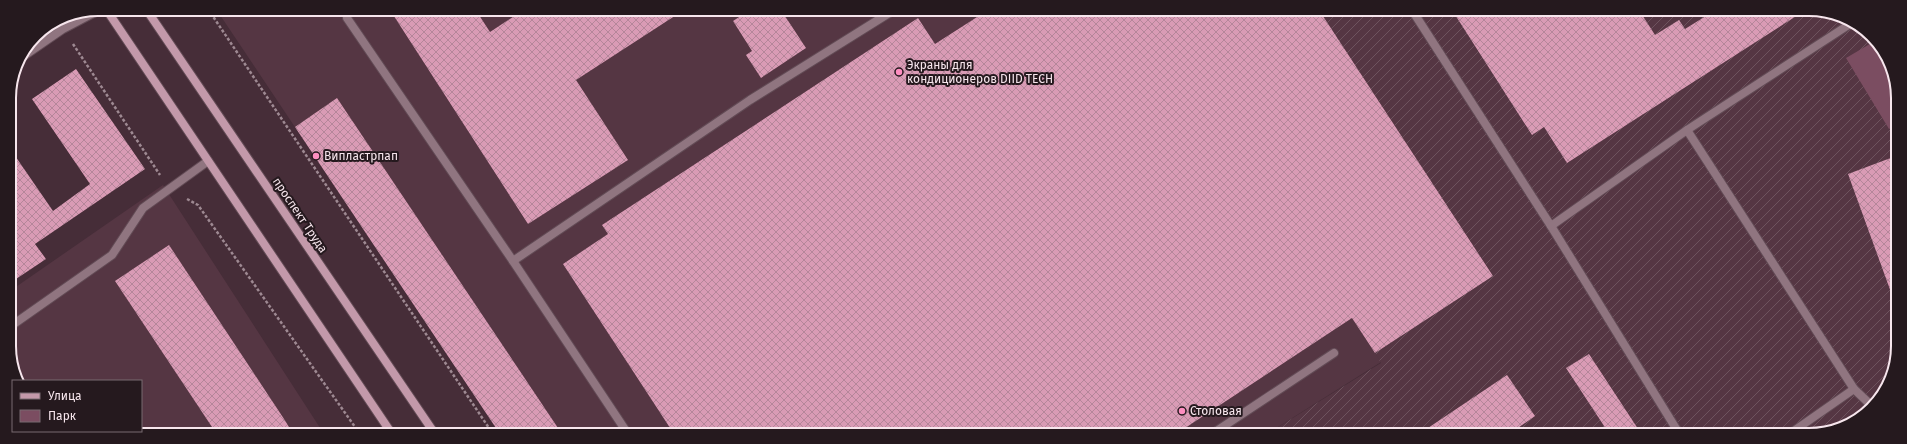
<svg xmlns="http://www.w3.org/2000/svg" width="1907" height="444" font-family="'Fira Sans',sans-serif">
	<style>
		.built { fill: #553643 }
		.industrial { fill: url(#industrial-furrows) }
		.park { fill: #7b4d61 }
		.building { fill: url(#building-cross-hatch) }
		.lines { fill: none; stroke-linecap: round; stroke-linejoin: round }
		.lane-casing { stroke: #624b55; stroke-width: 10 }
		.secondary-casing { stroke: #624b55; stroke-width: 10 }
		.path { stroke: #9e8992; stroke-width: 2.5; stroke-dasharray: 3 2; stroke-linecap: butt }
		.lane { stroke: #907580; stroke-width: 8 }
		.secondary { stroke: #c399aa; stroke-width: 8 }
		.poi-dot { fill: #fd8ec0; stroke: #25191e; stroke-width: 1.5 }
		.labels { text-anchor: middle; stroke-width: 4; stroke-linejoin: round; paint-order: stroke }
		.poi-label { font-size: 12px; fill: #f7e6ed; stroke: #25191e; text-anchor: start }
		.street-label { font-size: 12px; fill: #f7e6ed; stroke: #25191e }
		.rim { fill: none; stroke: #f7e6ed; stroke-width: 2 }
	</style>
	<defs>
		<pattern id="industrial-furrows" width="10" height="10" patternUnits="userSpaceOnUse"><rect width="10" height="10" fill="#553643"/><path d="M-1 1l2-2M0 10L10 0M9 11l2-2" fill="none" stroke="#6e535e"/></pattern>
		<pattern id="building-cross-hatch" width="8" height="8" patternUnits="userSpaceOnUse"><rect width="8" height="8" fill="#d99bb5"/><path d="M0 0l8 8M0 8l8-8" fill="none" stroke="#b5869a"/></pattern>
	</defs>
	<rect width="100%" height="100%" fill="#462d38"/>
	<g class="built">
		<polygon points="216,9 1319,10 1493,276 1375,353 1381,362 1267,434 500,434"/>
		<polygon points="163,185 324,434 81,433 77,431 141,431 141,381 20,381 11,363 10,291"/>
	</g>
	<polygon class="industrial" points="1319,10 1826,11 1872,35 1896,81 1896,363 1868,413 1814,435 1267,434 1381,363 1375,353 1493,276"/>
	<polygon class="park" points="1875,41 1896,81 1896,125 1889,129 1846,58"/>
	<g class="building">
		<polygon points="391,9 475,9 490,32 525,9 684,10 576,80 628,160 528,224 390,10"/>
		<polygon points="750,10 781,10 806,48 761,78 746,55 752,51 733,21"/>
		<polygon points="988,10 1319,10 1493,276 1375,353 1352,318 1176,434 674,434 563,264 608,234 602,225 918,18 935,44"/>
		<polygon points="1452,10 1639,10 1655,35 1679,20 1685,29 1714,11 1804,11 1567,163 1544,127 1532,135"/>
		<polygon points="76,69 145,169 35,244 46,259 10,283 9,147 53,211 90,184 32,99"/>
		<polygon points="337,98 562,434 500,434 295,127"/>
		<polygon points="1896,156 1896,306 1848,174"/>
		<polygon points="169,245 286,422 293,434 216,433 115,281"/>
		<polygon points="1589,354 1642,435 1610,435 1566,368"/>
		<polygon points="1507,375 1535,416 1508,435 1419,434"/>
	</g>
	<g class="lines">
		<defs>
			<g id="lane">
				<polyline points="347,9 347,18 513,261 628,434"/>
				<polyline points="1412,10 1551,226 1680,435"/>
				<polyline points="18,60 63,29 101,9"/>
				<polyline points="1687,130 1854,389 1872,406"/>
				<polyline points="1551,226 1687,130 1850,24"/>
				<polyline points="513,261 750,100 894,10"/>
				<polyline points="11,326 112,255 143,208 208,161"/>
				<polyline points="1212,434 1334,353"/>
				<polyline points="1788,435 1854,389"/>
			</g>
			<g id="secondary">
				<polyline points="106,9 392,434"/>
				<polyline points="146,9 435,434"/>
			</g>
		</defs>
		<use href="#lane" class="lane-casing"/>
		<use href="#secondary" class="secondary-casing"/>
		<g class="path">
			<polyline points="208,9 493,434"/>
			<polyline points="73,44 160,175"/>
			<polyline points="187,199 198,205 360,434"/>
		</g>
		<use href="#lane" class="lane"/>
		<use href="#secondary" class="secondary"/>
	</g>
	<g class="poi-dot">
		<circle cx="899" cy="72" r="4"/>
		<circle cx="316" cy="156" r="4"/>
		<circle cx="1182" cy="411" r="4"/>
	</g>
	<g class="labels">
		<g class="poi-label">
			<text x="907" y="69">Экраны для<tspan x="907" dy="14">кондиционеров DIID TECH</tspan></text>
			<text x="324" y="160">Випластрпап</text>
			<text x="1190" y="415">Столовая</text>
		</g>
		<g class="street-label">
			<text transform="translate(300 215) rotate(56)" y="4">проспект Труда</text>
		</g>
	</g>
	<path d="M0 0H1907V444H0ZM98 16H1809A82 82 0 0 1 1891 98V346A82 82 0 0 1 1809 428H98A82 82 0 0 1 16 346V98A82 82 0 0 1 98 16Z" fill="#25191e" fill-rule="evenodd"/>
	<path class="rim" d="M98 16H1809A82 82 0 0 1 1891 98V346A82 82 0 0 1 1809 428H98A82 82 0 0 1 16 346V98A82 82 0 0 1 98 16Z"/>
	<rect x="12" y="380" width="130" height="52" fill="#25191e" stroke="#796b71"/>
	<rect x="20" y="393" width="20" height="6" fill="#c399aa" stroke="#796b71"/>
	<text x="48" y="400" font-size="12" fill="#f7e6ed">Улица</text>
	<rect x="20" y="410" width="20" height="12" fill="#7b4d61" stroke="#796b71"/>
	<text x="48" y="420" font-size="12" fill="#f7e6ed">Парк</text>
</svg>
